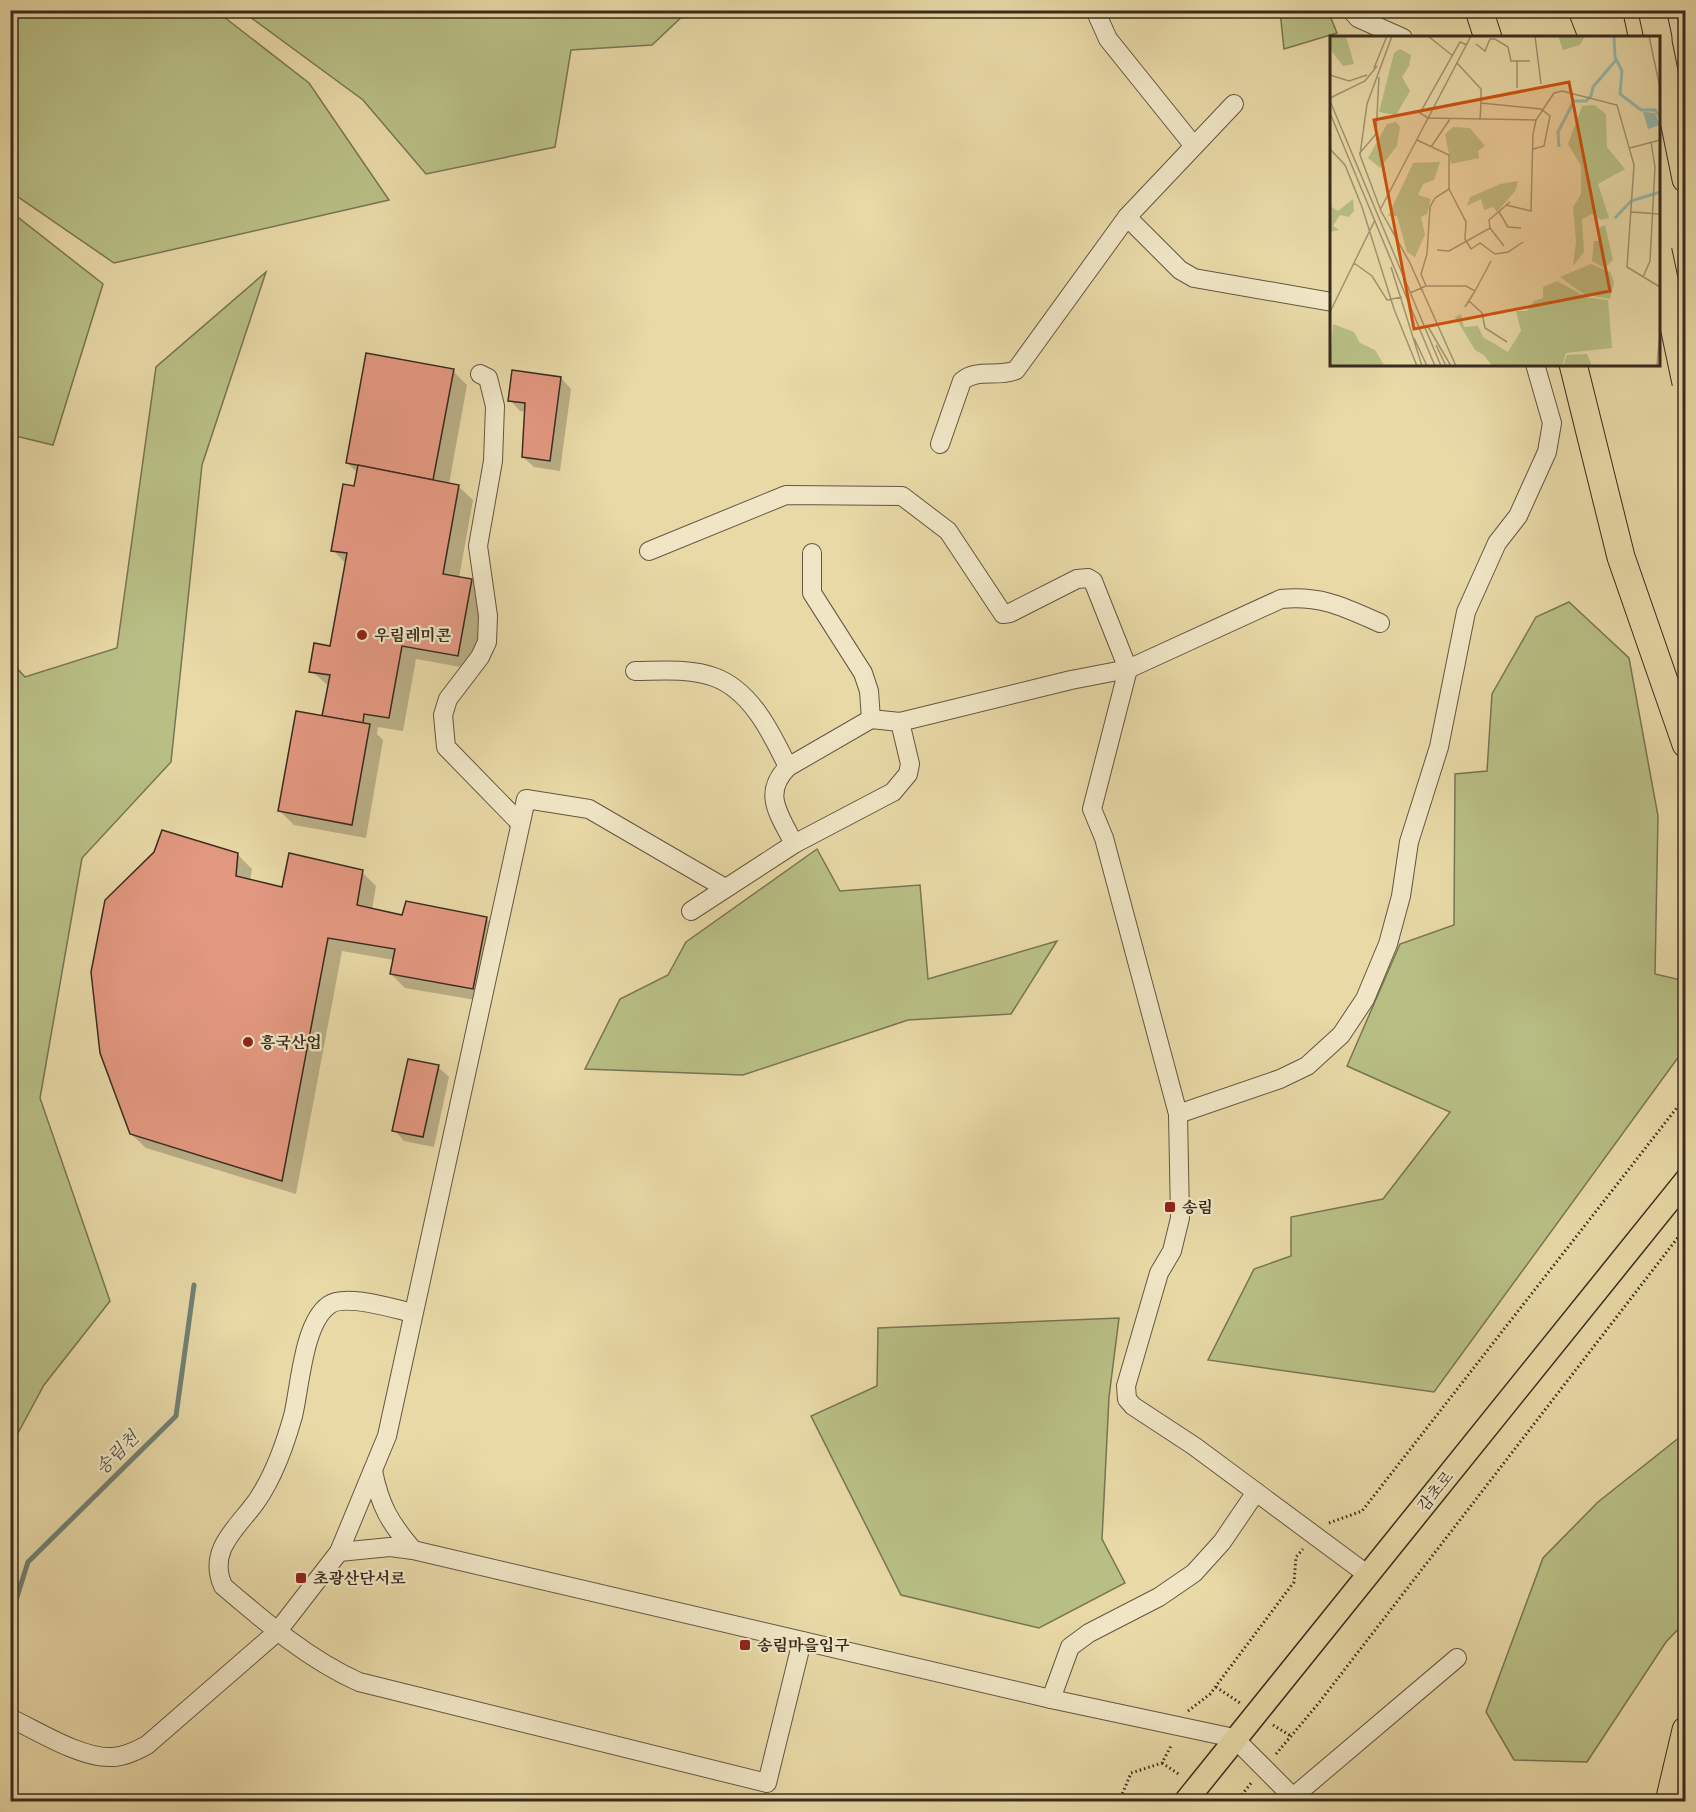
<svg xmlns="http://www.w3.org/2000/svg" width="1696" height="1812" font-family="Vollkorn,'Noto Serif KR',serif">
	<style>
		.green { fill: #b8bf85; stroke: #787552; stroke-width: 1.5 }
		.shadow { fill: #0003 }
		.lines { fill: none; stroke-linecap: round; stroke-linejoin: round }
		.stream { stroke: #718174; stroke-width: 5 }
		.building { fill: #e39881; stroke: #392b1f; stroke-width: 1.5 }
		.minor-casing { stroke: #655641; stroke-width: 20 }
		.major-casing { stroke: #392b1f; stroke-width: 25 }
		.highway-casing { stroke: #392b1f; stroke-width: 29 }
		.path { stroke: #392b1f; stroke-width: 3; stroke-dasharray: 1.5 3; stroke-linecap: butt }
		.minor { stroke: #f0e6c6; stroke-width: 18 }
		.major { stroke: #e8d9a7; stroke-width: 22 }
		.highway { stroke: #e8d9a7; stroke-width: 27 }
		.highway-bridge-casing { stroke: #392b1f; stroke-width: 29; stroke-linecap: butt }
		.highway-bridge { stroke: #e8d9a7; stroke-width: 27 }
		.poi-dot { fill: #8f2418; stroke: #f0e6c6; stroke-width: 2 }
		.labels { text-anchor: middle; stroke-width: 4.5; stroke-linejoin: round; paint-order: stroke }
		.poi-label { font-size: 16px; font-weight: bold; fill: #392b1f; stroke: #f0e6c6; text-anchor: start }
		.street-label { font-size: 16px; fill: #392b1f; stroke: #f0e6c6 }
		.water-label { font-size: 18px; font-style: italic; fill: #504f42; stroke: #f0e6c6 }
		.inset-river { fill: none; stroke: #97baac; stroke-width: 3 }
		.inset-road { fill: none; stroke: #a29371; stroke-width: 1.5 }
		.view { fill: #ce520f; fill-opacity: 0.15; stroke: #ce520f; stroke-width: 3 }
		.inset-edge { fill: none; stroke: #392b1f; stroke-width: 3 }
	</style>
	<rect width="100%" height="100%" fill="#e8d9a7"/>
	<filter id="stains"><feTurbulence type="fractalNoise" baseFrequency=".00333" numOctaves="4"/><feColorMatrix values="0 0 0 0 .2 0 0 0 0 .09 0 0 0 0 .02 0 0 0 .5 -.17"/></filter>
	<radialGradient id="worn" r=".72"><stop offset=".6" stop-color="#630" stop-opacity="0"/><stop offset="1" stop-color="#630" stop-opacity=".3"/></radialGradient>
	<g class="green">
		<polygon points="215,10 309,83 389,200 114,263 11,192 11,11"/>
		<polygon points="242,11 688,11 652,45 571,50 555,147 426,174 363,100"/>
		<polygon points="1280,11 1328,11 1337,33 1284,49"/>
		<polygon points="10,211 103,284 53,445 11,435"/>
		<polygon points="266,272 202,465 171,762 82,858 40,1098 110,1301 44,1385 11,1446 11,662 25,677 117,648 156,367"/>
		<polygon points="1569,602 1629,658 1658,816 1655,974 1685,981 1685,1048 1434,1392 1208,1360 1254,1269 1291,1256 1291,1217 1383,1199 1450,1112 1347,1066 1400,944 1454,925 1455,774 1487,771 1492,694 1536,617"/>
		<polygon points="817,849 840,891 920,885 928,979 1057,941 1011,1014 908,1020 743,1075 585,1069 620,999 668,975 686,942"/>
		<polygon points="1119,1318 1109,1397 1102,1539 1125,1583 1039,1628 901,1595 811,1416 877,1386 878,1328"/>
		<polygon points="1685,1433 1685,1622 1666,1642 1587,1762 1514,1760 1486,1712 1543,1558 1598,1502"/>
	</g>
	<g class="shadow">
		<polygon points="453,371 467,385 449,484 458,486 473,500 459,578 471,580 485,595 472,669 416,659 403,731 378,727 377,734 383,740 366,838 294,825 280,811 323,717 329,686 311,671 332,648 346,564 333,550 358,473 347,463"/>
		<polygon points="561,378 571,389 560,471 534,467 523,457 526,412 520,411 510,400"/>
		<polygon points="238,855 252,869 250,881 283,889 362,872 376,886 372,910 403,917 486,918 500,933 487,1002 405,988 391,974 394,960 342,951 296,1194 146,1148 131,1134"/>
		<polygon points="438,1067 449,1077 434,1147 404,1141 394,1130"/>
	</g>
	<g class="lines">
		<polyline class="stream" points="10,1619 28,1562 176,1416 194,1285"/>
	</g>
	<g class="building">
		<polygon points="366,353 454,369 433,480 346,463"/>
		<polygon points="512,370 561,377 550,461 522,457 525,403 508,401"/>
		<polygon points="358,465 459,485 443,574 472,579 458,656 402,646 389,718 364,714 363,723 322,716 330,675 309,672 314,643 330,646 347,553 331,551 343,484 354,486"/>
		<polygon points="296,711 370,724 352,825 278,811"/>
		<polygon points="162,830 238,853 236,876 282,887 289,853 363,870 357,905 402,915 406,901 487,917 473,989 390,974 395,949 328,938 282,1181 130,1134 100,1053 91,972 105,900 154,852"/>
		<polygon points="408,1059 439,1065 423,1137 392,1131"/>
	</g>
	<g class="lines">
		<defs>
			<g id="minor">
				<polyline points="1095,10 1108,39 1194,146"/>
				<polyline points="1351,10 1358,18 1403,38"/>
				<polyline points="1127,217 1234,104"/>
				<polyline points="480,374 488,378 495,406 493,461 478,546 488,616 487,642 480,657 448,699 443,715 446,747 520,823"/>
				<path d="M940,444l22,-63c15,-13 36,-3 54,-11l111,-153 53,53 14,8 138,24"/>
				<polyline points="649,551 786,495 902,496 948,531 1003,614 1010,613 1077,579 1088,578 1093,581 1128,669 1092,809 1104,838 1178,1114"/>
				<path d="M812,553v40l51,80 6,18 2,28 29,3 171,-42 57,-11 153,-70c40,-4 63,8 99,24"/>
				<path d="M635,671c25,0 55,-3 79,6 37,13 58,57 74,90 -27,27 -8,48 6,77"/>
				<polyline points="788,767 871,719"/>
				<polyline points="691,911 794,844 893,792 908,774 910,764 900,722"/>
				<path d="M413,1313c-18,-4 -68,-20 -84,-8 -26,18 -29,83 -36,111 -9,32 -22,69 -44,95 -19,23 -40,44 -26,75 42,36 85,73 136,96l408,101 35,-142"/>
				<path d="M373,1471c7,35 17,52 40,79"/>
				<polyline points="339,1552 390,1547 413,1550 1051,1699 1234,1738 1293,1797 1287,1802"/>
				<polyline points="1368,1575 1194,1446 1133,1406 1127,1399 1126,1386 1159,1273 1172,1251 1180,1218 1178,1114 1280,1079 1307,1066 1341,1035 1365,999 1388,944 1401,896 1409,842 1439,747 1466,612 1497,543 1518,516 1547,452 1552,423 1535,364"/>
				<polyline points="1051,1699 1070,1647 1089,1633 1159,1597 1194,1573 1222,1542 1256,1492"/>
				<path d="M10,1718c28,13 72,41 102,39 12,0 24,-6 35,-12l130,-113 62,-80 48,-116 139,-637 63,10 136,79"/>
				<polyline points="1293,1797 1457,1658"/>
			</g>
			<polyline id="major" points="1185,1802 1686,1180"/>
			<g id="highway">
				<polyline points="1479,10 1488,38"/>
				<polyline points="1582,10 1593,38"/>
				<polyline points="1608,10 1614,38"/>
				<polyline points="1652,10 1658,38"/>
				<polyline points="1658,42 1686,179"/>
				<polyline points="1573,364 1621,557 1686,744"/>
				<polyline points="1669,1802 1686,1730"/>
			</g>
		</defs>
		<use href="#minor" class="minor-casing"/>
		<use href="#major" class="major-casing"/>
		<use href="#highway" class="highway-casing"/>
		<g class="path">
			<polyline points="1329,1523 1362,1511 1686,1096"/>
			<polyline points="1216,1687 1240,1703"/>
			<polyline points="1188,1711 1210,1694 1294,1582 1296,1557 1303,1549"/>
			<polyline points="1273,1725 1291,1736"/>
			<polyline points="1276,1754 1318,1704 1686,1227"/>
			<polyline points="1162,1763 1180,1775"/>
			<polyline points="1119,1802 1131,1773 1162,1763 1172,1744"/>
			<polyline points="1236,1802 1252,1782"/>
		</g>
		<use href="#minor" class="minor"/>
		<use href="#major" class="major"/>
		<use href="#highway" class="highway"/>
		<defs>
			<polyline id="highway-bridge" points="1658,251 1686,383"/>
		</defs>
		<use href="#highway-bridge" class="highway-bridge-casing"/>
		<use href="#highway-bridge" class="highway-bridge"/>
	</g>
	<g class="poi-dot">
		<circle cx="362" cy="635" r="6"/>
		<circle cx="248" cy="1042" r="6"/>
		<rect x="1164" y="1201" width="12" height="12" rx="3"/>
		<rect x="295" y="1572" width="12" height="12" rx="3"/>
		<rect x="739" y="1639" width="12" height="12" rx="3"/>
	</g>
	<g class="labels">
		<g class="poi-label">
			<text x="374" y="641">우림레미콘</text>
			<text x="260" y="1048">흥국산업</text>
			<text x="1182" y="1213">송림</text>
			<text x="313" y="1584">초광산단서로</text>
			<text x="757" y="1651">송림마을입구</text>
		</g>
		<g class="street-label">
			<text transform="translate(1435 1491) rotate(-51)" y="6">감초로</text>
		</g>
		<g class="water-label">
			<text transform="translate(117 1453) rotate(-45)" y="6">송림천</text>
		</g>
	</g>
	<g transform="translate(1330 36)">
		<rect width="330" height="330" fill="#e8d9a7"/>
		<path d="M0,0h16l8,28 -11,2 -13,-17zM255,0l-5,9 -17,5 -5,-14zM70,13l11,6 -2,11 -7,11 8,14 -14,24 -17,-3 15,-59zM264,69l12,9 1,33 18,22 -27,15 11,34 -8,2 -9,-6 -10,5 2,33 -11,14 3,-24 -3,-35 8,-13v-28l-13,-22 14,-38zM66,86l4,5 -3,19 -17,22 -12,-10 19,-34zM123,91l17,1 15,18 -7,5 1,7 -28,6 -6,-30zM110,126l-6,18 -11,4 -5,11 13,4 -4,15 -6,3 4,18 -10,22 -8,-5 -10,-36h-9l25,-53zM188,145l-2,9 -19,22 -4,-5 -9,3 -3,-11 -14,7 3,-9 30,-13zM23,163l1,12 -5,6 -9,-2 -7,11 6,4 -9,2v-26l8,5zM275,189l8,35 -8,8 -13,-7 2,-20h6l-1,-13zM261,228l19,8 4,10 -4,17 -25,-4 -25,-18zM227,245l29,16 22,3 4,48 -46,5 -4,13h-70l-8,-11 -9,-5 -20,-33 6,-3 3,13 14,-1 5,11 25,15 13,-21 -5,-20h11l7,-10 9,-3v-11zM3,288l21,8 6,11 15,7 9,15 -54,1zM257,318l5,12h-29l4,-11z" fill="#b8bf85"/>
		<path d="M313,76l12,1 5,12 -12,4z" fill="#97baac"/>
		<path class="inset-river" d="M284,0l1,21 7,14 -2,23 21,16h14l5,7M229,111l-1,-15 16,-31h12l5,-5 2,-9 23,-27M285,182l16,-17 29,-9"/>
		<path class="inset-road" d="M62,0l-25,68 -7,51 21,56 29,52 46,103M98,0l25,20M205,0l6,48M319,0l11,52M146,8l9,7 5,-12h5l13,8 3,14h19M137,9l-7,-3 -40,71 8,5 108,2M187,25v27M127,27l24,26v14M44,32l13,-32M0,39l19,6 18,-6M0,62l35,-17 12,-15M0,65l111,265M0,77l105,253M150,84l1,-17 60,6 9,7 -6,30 -11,3M101,111l19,-28M300,112l30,-8M0,113l15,16 17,42 32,102 23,57M29,118l17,-20 3,-57M119,153l17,33 -1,17 6,10 9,-6 15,11 13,-2 15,-10M176,169l25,6 2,-77 3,-14 18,-27 8,-2 55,14 17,60 -7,102 33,20M50,174l91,-174M169,176l9,15 13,1M301,176l29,2M160,192l-1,-8 21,-18M107,214l12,1 41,-23 14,18M24,227l18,13 15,24 15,-3M61,231l31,99M313,241l7,-16 5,-94 -4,-25M96,250h40l9,5 16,-30M80,257l16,-7 -5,-12 6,-20 3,-47 5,-9 14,-9v-34l-32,-15M139,265l13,12 3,15 22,14M135,271l10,-16M0,276l45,-92M97,289l24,41M84,302l13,28M106,309l10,21M327,330l3,-33"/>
		<path class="view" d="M239,46l41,209 -196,38 -40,-209z"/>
		<rect width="330" height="330" class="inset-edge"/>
	</g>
	<rect width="1696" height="1812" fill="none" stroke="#e8d9a7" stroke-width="36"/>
	<rect x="12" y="12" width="1672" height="1788" fill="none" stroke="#392b1f" stroke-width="3"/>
	<rect x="18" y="18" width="1660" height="1776" fill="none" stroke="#392b1f" stroke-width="1.5"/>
	<rect width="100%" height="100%" filter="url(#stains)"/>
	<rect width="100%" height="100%" fill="url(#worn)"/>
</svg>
